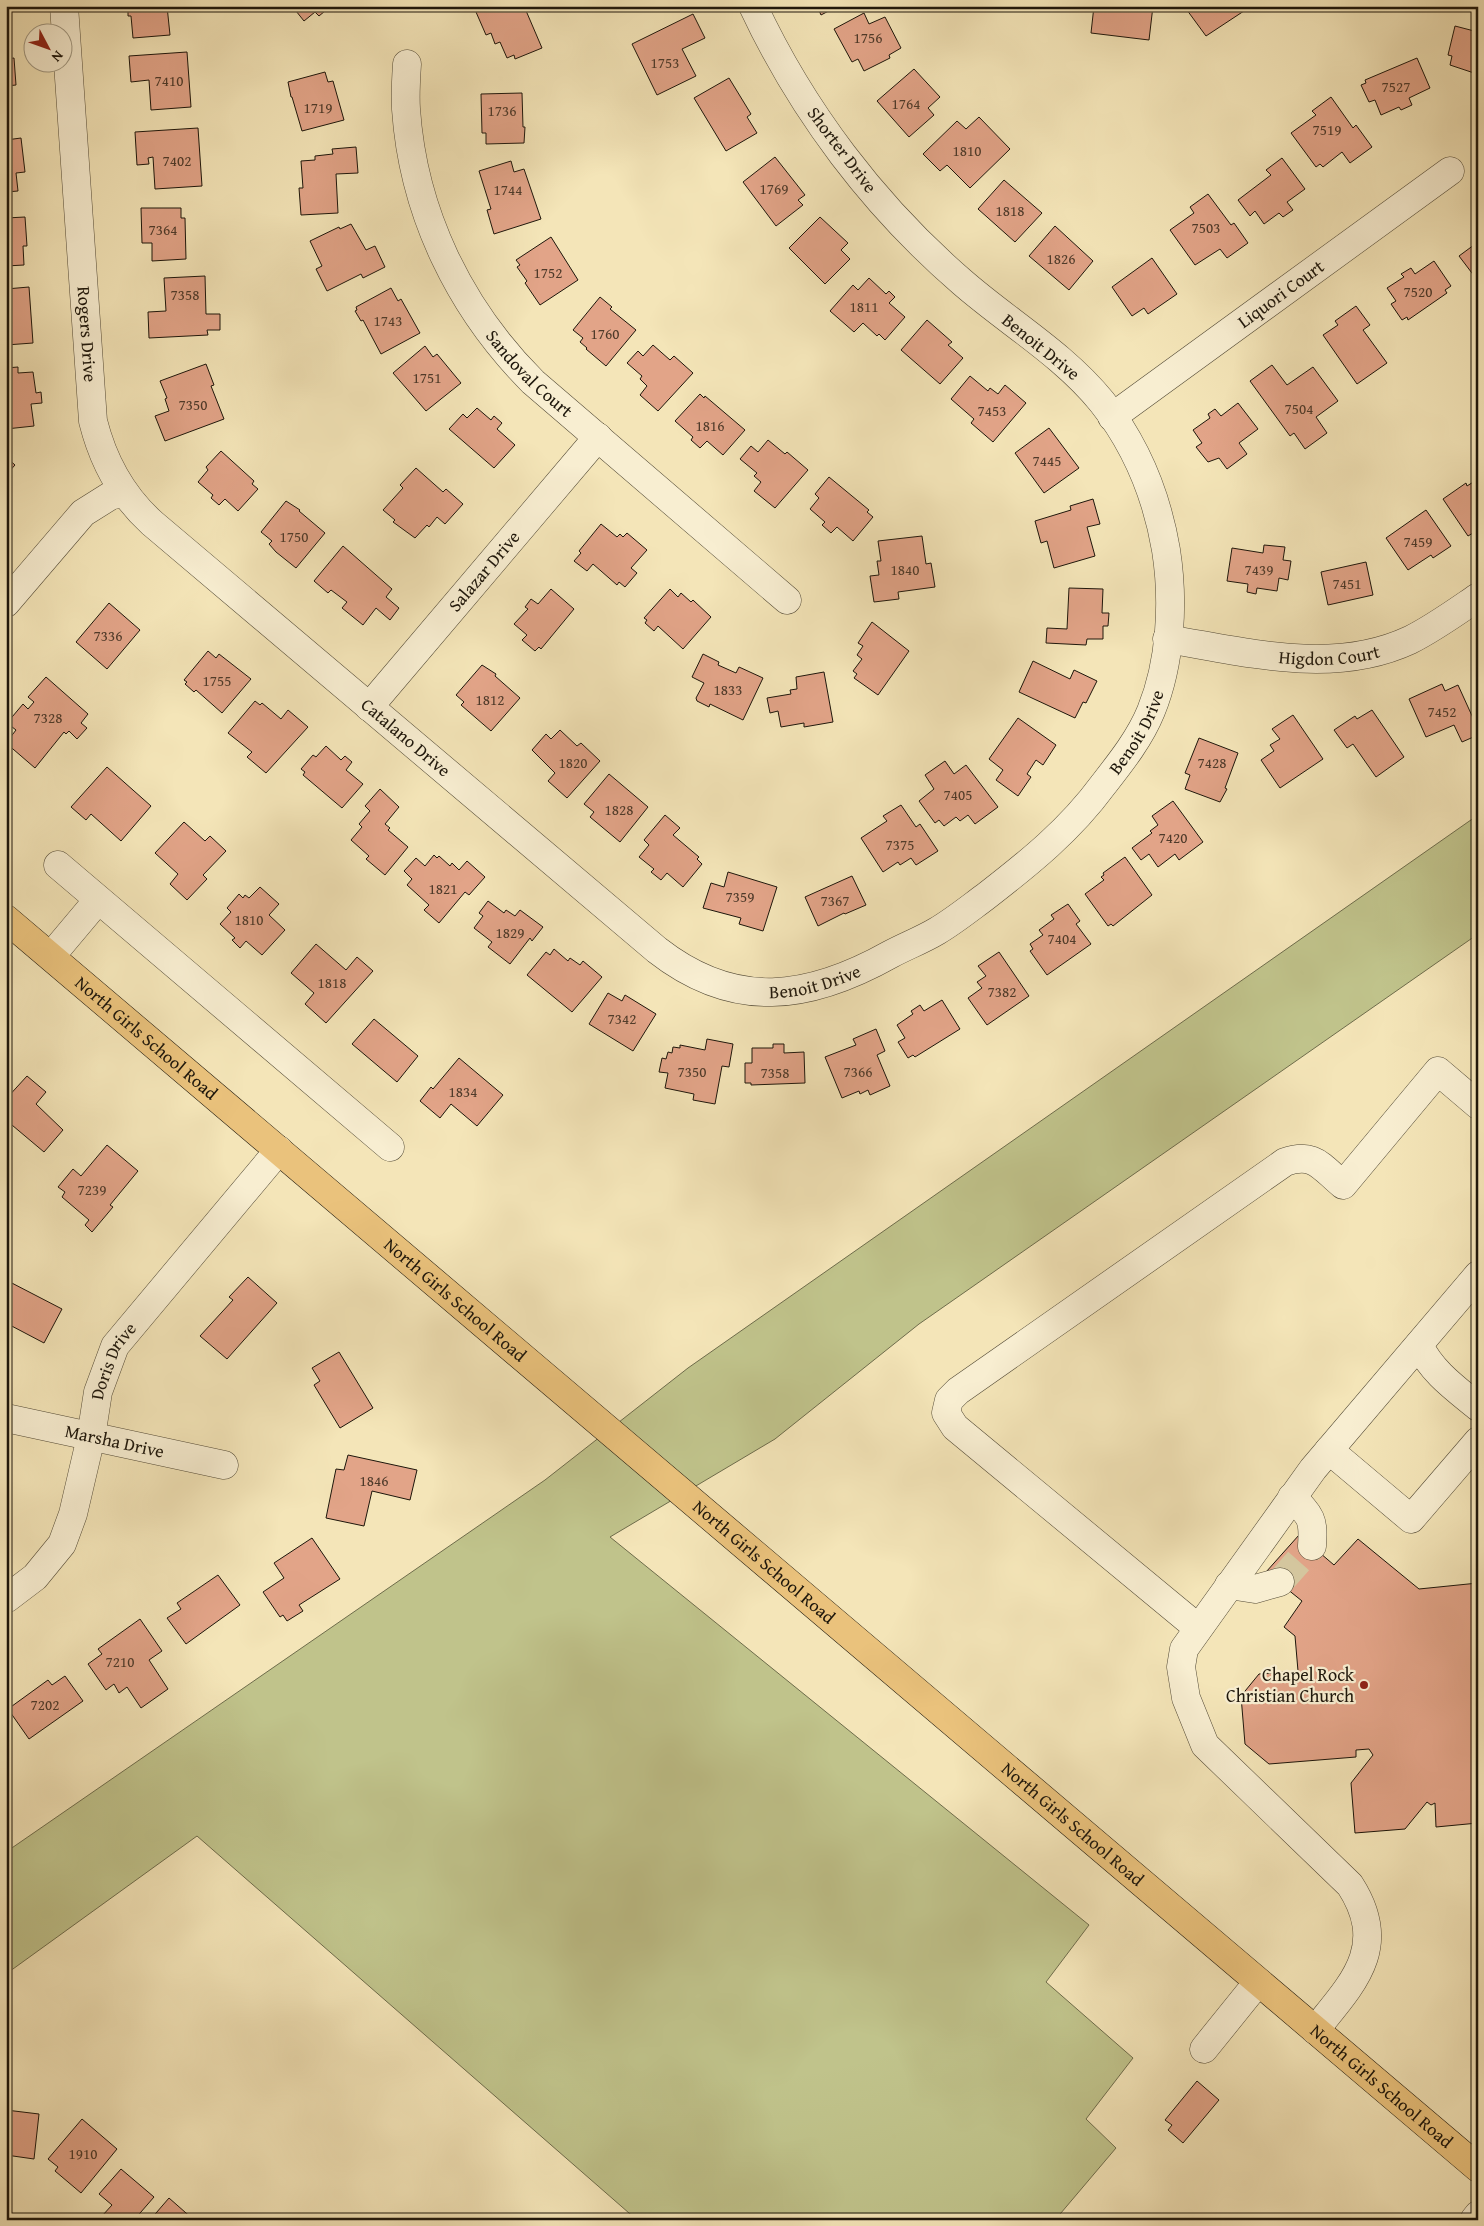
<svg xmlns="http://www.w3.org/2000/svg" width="1484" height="2226" font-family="'Gentium Book Plus',serif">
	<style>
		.green { fill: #c0c38b; stroke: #6e6c4b }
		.building { fill: #e2a488; stroke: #1d160b }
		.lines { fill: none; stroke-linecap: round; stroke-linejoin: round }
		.minor-tunnel { stroke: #d4c69e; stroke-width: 28; stroke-dasharray: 28 14; stroke-linecap: butt }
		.minor-casing { stroke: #534a36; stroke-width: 29 }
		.major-casing { stroke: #1d160b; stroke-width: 29 }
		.minor { stroke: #f8eed1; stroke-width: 28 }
		.major { stroke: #eac27c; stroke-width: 28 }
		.poi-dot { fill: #8f2418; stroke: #f8eed1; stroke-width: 2 }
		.labels { text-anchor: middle; stroke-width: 4.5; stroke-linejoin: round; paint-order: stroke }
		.number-label { font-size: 15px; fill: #4e3a2a }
		.street-label { font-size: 18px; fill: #1d160b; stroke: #f8eed1 }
		.poi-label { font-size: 18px; fill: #1d160b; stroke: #f8eed1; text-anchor: end }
	</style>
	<rect width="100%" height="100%" fill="#f4e5b8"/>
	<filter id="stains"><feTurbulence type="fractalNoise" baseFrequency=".004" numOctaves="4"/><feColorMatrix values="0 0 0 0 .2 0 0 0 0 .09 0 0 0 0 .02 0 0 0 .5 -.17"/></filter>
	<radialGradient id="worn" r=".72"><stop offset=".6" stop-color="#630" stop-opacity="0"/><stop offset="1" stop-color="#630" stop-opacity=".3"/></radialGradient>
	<polygon class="green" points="1478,815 1478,934 919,1324 775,1439 610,1537 1089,1925 1046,1982 1133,2058 1086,2119 1116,2148 1055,2220 637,2220 197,1836 6,1974 6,1852 545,1480 688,1368"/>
	<g class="building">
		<polygon points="128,6 167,6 170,35 133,38 131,16 128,16"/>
		<polygon points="292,6 331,6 319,16 315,12 304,21"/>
		<polygon points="490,6 524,6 542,48 515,59 514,55 507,58 500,42 495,44 491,33 486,35 476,12"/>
		<polygon points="817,6 838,6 821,15"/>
		<polygon points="1094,6 1153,6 1149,40 1091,33"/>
		<polygon points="1184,6 1249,6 1250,7 1206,36"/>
		<polygon points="864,13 869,24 885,17 901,48 889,55 890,58 864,71 858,59 852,62 834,29"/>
		<polygon points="693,14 705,38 682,49 696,76 657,95 632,44"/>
		<polygon points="1455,26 1478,32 1478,87 1474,86 1477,74 1450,65 1452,56 1448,55"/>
		<polygon points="187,52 191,107 151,110 149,80 131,82 129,56"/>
		<polygon points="14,58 16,85 6,86 6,59"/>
		<polygon points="1417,58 1430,88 1409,98 1412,105 1401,110 1399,107 1381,115 1375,100 1369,102 1361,85 1366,83 1365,80"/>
		<polygon points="914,69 940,97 928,108 934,115 909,137 877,101"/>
		<polygon points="325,72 328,82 333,81 344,120 302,131 292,97 291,97 288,82"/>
		<polygon points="729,78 751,114 747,117 757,133 726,151 694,98"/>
		<polygon points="522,93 523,127 525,127 524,143 486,144 486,133 482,133 481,94"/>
		<polygon points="1331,97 1353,128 1356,125 1372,147 1350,163 1342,152 1323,167 1320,164 1316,167 1291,133 1316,115 1312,111"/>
		<polygon points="979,117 1010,149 970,188 947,165 940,171 923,154 957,121 966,129"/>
		<polygon points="198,128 202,186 155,189 153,157 148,158 149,164 137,165 135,132"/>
		<polygon points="21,138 25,172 16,173 18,191 6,192 6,140"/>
		<polygon points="356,147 358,173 336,174 338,213 301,215 299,188 303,188 301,161 315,160 315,156 333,154 332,149"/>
		<polygon points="775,157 805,195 798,200 803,205 776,226 743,182"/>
		<polygon points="1282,158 1305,189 1287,202 1293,210 1283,217 1279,213 1264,224 1255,211 1250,216 1238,200 1271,175 1266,170"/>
		<polygon points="511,161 514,172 524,169 541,219 494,234 487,210 491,209 479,171"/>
		<polygon points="1004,180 1042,213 1015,242 978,209"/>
		<polygon points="1208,194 1231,225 1234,223 1248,243 1227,258 1220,249 1195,265 1170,230 1194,213 1190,207"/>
		<polygon points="141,208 181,208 181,218 185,218 186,259 152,261 152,243 142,243"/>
		<polygon points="25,217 27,246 23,246 24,265 6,266 6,218"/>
		<polygon points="820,217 848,243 841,250 850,259 825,284 789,248"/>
		<polygon points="351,224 366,250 375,246 385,267 363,278 361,274 327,291 316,269 322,266 310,241 339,227 340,229"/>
		<polygon points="1055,226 1093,261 1069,290 1029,256"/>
		<polygon points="551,237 578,280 540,305 525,283 527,281 517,267 520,265 516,260"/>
		<polygon points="1478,242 1478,281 1459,256"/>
		<polygon points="1152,258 1177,294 1148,314 1144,308 1132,316 1112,287"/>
		<polygon points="1434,261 1451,286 1445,290 1447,293 1408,320 1407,317 1402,320 1391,304 1396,301 1387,288 1404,277 1401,274 1411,268 1415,274"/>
		<polygon points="205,276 206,314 220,314 220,330 207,330 208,335 149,338 148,312 166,311 164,278"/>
		<polygon points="869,278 886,294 889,291 895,297 889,303 905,317 885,340 879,334 877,336 863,323 854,332 830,311 853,285 858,290"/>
		<polygon points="29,287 33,343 6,345 6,289"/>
		<polygon points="391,288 398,301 401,299 420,333 381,354 363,320 361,321 355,311 357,310 356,307"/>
		<polygon points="600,297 612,307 610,309 636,330 606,366 586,349 587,348 580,342 583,338 573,330"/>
		<polygon points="1356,306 1370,325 1363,330 1387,363 1357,384 1323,335 1338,325 1335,321"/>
		<polygon points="927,320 952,342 948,345 963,358 940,384 901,350"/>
		<polygon points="653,345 670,360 674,356 693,373 658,411 640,395 647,386 640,379 642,376 627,363 638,351 643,356"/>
		<polygon points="425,346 433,357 437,354 461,383 426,411 393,373"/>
		<polygon points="206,364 214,385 211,386 224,419 165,441 155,416 169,411 165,399 167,398 160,381"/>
		<polygon points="1272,365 1287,385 1313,367 1338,401 1316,417 1327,433 1305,449 1294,433 1290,436 1250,381"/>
		<polygon points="18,367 18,373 33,372 36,393 41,392 42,403 31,404 34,426 6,429 6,368"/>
		<polygon points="970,376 988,391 990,388 998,394 1005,385 1026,403 993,442 971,423 974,419 951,399"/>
		<polygon points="700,394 704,398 705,396 745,430 723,455 707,441 700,448 691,440 693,437 675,421"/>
		<polygon points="1238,403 1258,429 1239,443 1247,454 1227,469 1219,458 1208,462 1196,447 1202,443 1193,430 1210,418 1208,414 1215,409 1221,416"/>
		<polygon points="477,408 491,420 494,416 502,423 497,429 515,445 494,468 449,429 463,414 467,418"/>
		<polygon points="1049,428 1079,468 1044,493 1015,453"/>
		<polygon points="768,440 785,454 787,452 808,470 775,508 754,491 761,482 754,476 757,473 740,459 751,446 758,452"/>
		<polygon points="221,451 254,481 252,484 258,489 238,511 225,499 219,505 211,498 213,495 198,482 208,470 206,467"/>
		<polygon points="6,457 15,465 6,475"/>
		<polygon points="416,468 443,492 446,489 463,504 445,524 437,517 429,527 427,525 415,538 393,522 395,520 383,510 403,488 400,485"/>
		<polygon points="829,477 869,510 867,512 873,517 853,541 837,527 831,533 822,525 825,522 810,509 819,498 815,494"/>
		<polygon points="1478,479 1478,530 1468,536 1443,499 1466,483 1467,486"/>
		<polygon points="1093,499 1100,524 1087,527 1095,556 1054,568 1047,541 1041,543 1035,521 1071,510 1070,506"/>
		<polygon points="286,501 300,510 299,511 325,533 296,568 276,552 269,544 272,541 261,532"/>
		<polygon points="1426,510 1451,546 1433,558 1431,555 1408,570 1386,538"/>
		<polygon points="601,524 617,537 620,534 623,537 627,533 647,550 631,568 637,573 625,587 619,582 617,585 593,564 587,571 574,561 581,553 579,551"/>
		<polygon points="922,536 926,564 931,563 935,587 898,592 899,599 874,602 870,576 879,575 877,561 881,561 878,541"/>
		<polygon points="1264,545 1285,547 1283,560 1291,561 1288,580 1279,578 1277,591 1257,588 1256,594 1247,592 1248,584 1227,581 1232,548 1263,553"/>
		<polygon points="343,546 392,589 386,597 399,608 390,620 376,608 363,625 342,608 347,602 331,590 328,593 314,581"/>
		<polygon points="1366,562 1373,595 1328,605 1321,572"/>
		<polygon points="1069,588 1103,589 1102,613 1109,613 1108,626 1103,626 1103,639 1087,639 1086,645 1046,643 1047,628 1067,629"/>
		<polygon points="551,589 574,609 541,649 539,647 535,651 522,640 527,635 514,624 528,609 525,607 531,599 538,604"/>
		<polygon points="670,589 678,597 681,593 691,602 693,600 711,617 683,649 658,626 654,631 645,623 647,620 644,618"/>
		<polygon points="109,603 140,630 107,669 76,642"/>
		<polygon points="872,622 909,651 878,695 854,678 857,674 853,671 862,659 857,655 863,646 858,643"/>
		<polygon points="208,651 216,658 219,654 251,679 222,713 196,690 194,692 185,684 187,682 184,680"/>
		<polygon points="703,654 719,662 718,665 736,673 739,667 763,678 743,720 710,704 709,707 697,701 696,698 704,683 692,677"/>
		<polygon points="1033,661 1070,679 1074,670 1097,681 1086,703 1083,702 1075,718 1019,692"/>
		<polygon points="482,665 496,674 495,676 520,698 491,731 461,705 464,702 456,695"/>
		<polygon points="824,672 833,722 804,727 804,723 781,727 778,711 770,713 767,698 791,694 790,690 797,689 796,677"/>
		<polygon points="46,677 88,714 81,723 87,728 77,739 69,731 66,734 64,732 35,768 6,743 16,730 7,723 23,704 28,709 34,702 28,697"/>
		<polygon points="1442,684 1445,691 1458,685 1478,729 1478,735 1462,742 1454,725 1426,737 1409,699"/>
		<polygon points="255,701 260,705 262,703 281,719 288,710 308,727 266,773 247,757 252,752 228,733"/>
		<polygon points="1372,710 1404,757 1376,777 1353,744 1347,748 1334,730 1355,716 1357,719"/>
		<polygon points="1293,715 1323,759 1280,788 1261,760 1274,751 1270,745 1280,739 1272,729"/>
		<polygon points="1018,718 1056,745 1043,765 1036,760 1027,774 1031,777 1018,796 996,780 1003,770 989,759"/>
		<polygon points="560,730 577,746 581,743 600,761 567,798 548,781 555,773 532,750 546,734 551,739"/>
		<polygon points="1199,738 1238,753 1225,788 1227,789 1220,802 1185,789 1190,775 1185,773"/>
		<polygon points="326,746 341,760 345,756 352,762 346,770 363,784 342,808 303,775 305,772 301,769 313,755 316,757"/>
		<polygon points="945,761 954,774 966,765 998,807 975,824 968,815 960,821 956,817 944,826 939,820 935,823 919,801 934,789 925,775"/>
		<polygon points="107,767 151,806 121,841 91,814 86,820 71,807"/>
		<polygon points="609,774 648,807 620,842 590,817 594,812 584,804"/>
		<polygon points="380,789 399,807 385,824 390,828 388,830 408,847 385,875 366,859 369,856 351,840 362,827 359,824 370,811 365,806"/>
		<polygon points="1173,801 1203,842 1179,860 1175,854 1158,867 1149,854 1141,860 1132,848 1152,833 1150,831 1158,825 1152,816"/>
		<polygon points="901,805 916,827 920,824 938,851 916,865 911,858 900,865 898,862 883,872 861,838 887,821 883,816"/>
		<polygon points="665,815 680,828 673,835 699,857 697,859 702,864 683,887 667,873 661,880 651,872 654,869 639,857 649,845 644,840"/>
		<polygon points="184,822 205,841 210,836 226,851 203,875 207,879 187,900 170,884 178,874 155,853"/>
		<polygon points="434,855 437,858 439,856 450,866 452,863 459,870 467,861 485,877 469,895 465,892 439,923 424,910 429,905 407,885 412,879 404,871 416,858 425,866"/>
		<polygon points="1125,857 1152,895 1113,926 1111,924 1108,926 1085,894 1104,880 1101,877 1104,875 1103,873"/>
		<polygon points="728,872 777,887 763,931 739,924 741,918 703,908 711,883 724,887"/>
		<polygon points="852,876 866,905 845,914 844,913 818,926 805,897"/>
		<polygon points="260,887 279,904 269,915 285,930 262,955 246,941 240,948 232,940 235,938 220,924 231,912 227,908 239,894 243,898 245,895 249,898"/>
		<polygon points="488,901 504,913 506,910 515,916 520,910 543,927 532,941 530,938 510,964 488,947 492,942 474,928 483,916 479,913"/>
		<polygon points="1068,904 1080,921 1076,924 1091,944 1047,975 1030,951 1033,949 1030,944 1043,935 1039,930 1054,919 1051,915"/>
		<polygon points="316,944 346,970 357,957 373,971 326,1023 305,1004 314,993 291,973"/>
		<polygon points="554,949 568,961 570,958 580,965 583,961 602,977 572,1012 527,975 546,952 550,955"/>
		<polygon points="999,952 1029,996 987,1025 968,998 982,988 977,982 986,976 978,966"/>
		<polygon points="608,993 622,1001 625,995 656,1014 633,1051 589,1024"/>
		<polygon points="942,1000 960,1029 915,1057 913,1055 908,1058 898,1042 905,1038 897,1025 913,1014 911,1011 920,1005 924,1011"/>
		<polygon points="374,1019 418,1056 397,1082 352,1044"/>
		<polygon points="876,1029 885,1051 877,1055 890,1086 870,1095 868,1090 860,1094 859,1091 842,1098 825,1057 856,1045 853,1039"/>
		<polygon points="707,1039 733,1044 729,1067 722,1066 715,1104 693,1100 694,1094 665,1088 668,1073 659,1072 662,1058 666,1059 668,1052 672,1053 673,1047 680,1048 680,1045 705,1050"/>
		<polygon points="773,1044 784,1044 784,1053 804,1052 805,1083 751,1085 751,1083 745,1083 745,1063 752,1063 752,1048 773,1048"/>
		<polygon points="459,1058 503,1095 477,1126 451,1104 440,1118 420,1101 431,1087 433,1089"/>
		<polygon points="27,1076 46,1092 36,1104 63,1130 44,1152 6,1120 6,1099"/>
		<polygon points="107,1145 138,1171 110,1205 113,1207 92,1232 85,1225 89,1220 62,1197 65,1192 58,1187 73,1169 81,1176"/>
		<polygon points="248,1277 277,1303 227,1359 200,1336 233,1300 229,1297"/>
		<polygon points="6,1280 62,1309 44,1343 6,1323"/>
		<polygon points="339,1352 373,1408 340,1428 314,1385 320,1381 312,1368"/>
		<polygon points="348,1455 417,1470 410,1500 372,1491 364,1526 326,1518 336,1469 344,1470"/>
		<polygon points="1299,1535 1334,1565 1358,1539 1419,1589 1478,1583 1478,1823 1436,1827 1435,1803 1431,1805 1427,1802 1405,1829 1355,1833 1351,1783 1373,1755 1369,1749 1356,1750 1356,1757 1269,1764 1245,1744 1241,1696 1259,1674 1298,1671 1295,1636 1284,1627 1302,1601 1266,1572"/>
		<polygon points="312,1538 340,1579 299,1605 303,1611 287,1621 283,1615 280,1617 263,1592 284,1578 274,1563"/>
		<polygon points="218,1575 240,1605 186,1644 167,1618 181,1609 177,1603"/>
		<polygon points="140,1619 162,1651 149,1660 168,1689 141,1708 127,1687 119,1693 114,1684 106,1690 88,1664 102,1654 98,1649"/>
		<polygon points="65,1676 83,1701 29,1739 8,1709 48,1680 52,1685"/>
		<polygon points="1197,2081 1219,2100 1183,2143 1168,2130 1172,2125 1165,2120"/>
		<polygon points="6,2110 39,2114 34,2159 6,2155"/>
		<polygon points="82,2119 117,2149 81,2193 55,2171 58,2167 48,2159"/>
		<polygon points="121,2169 154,2197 134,2220 106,2220 102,2216 112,2205 99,2194"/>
		<polygon points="169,2198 194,2220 150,2220"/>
	</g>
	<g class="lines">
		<polyline class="minor-tunnel" points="1280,1582 1312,1546"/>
		<defs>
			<g id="minor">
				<path id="s1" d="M64,6l29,415c10,40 28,74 59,102l505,427c78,61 152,50 234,4 15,-8 31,-14 46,-23 17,-10 33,-23 48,-34 44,-34 85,-67 118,-112 18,-23 37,-47 48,-74 20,-49 23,-110 15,-161 -9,-53 -30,-105 -64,-148 -39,-48 -93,-79 -140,-120 -88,-76 -160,-171 -209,-276"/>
				<path id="s2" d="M407,64c-1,15 -2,30 -1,45 7,104 54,200 127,273l254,218"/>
				<path id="s3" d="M1112,417l338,-246"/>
				<polyline points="6,603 83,513 110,496 123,492"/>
				<path id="s4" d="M1167,639c80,13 166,37 243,1 24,-12 46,-28 68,-43"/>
				<path id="s5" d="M369,707l229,-270"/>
				<polyline points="58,865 390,1147"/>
				<polyline points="51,956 98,900"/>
				<path d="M1419,1345c13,27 36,43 59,62"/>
				<path id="s6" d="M6,1418l218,47"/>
				<polyline points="1329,1450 1411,1519 1478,1441"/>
				<path d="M1292,1497c19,19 22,22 20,49"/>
				<polyline points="1229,1585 1255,1589 1280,1582"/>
				<path id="s7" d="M6,1599l29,-22 27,-33 11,-30 18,-77 7,-45 17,-46 164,-196"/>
				<path d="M1198,1628l-243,-201 -9,-14 3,-13 9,-9 327,-229c30,-10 36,5 58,23l95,-114 40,34"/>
				<path d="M1315,2030c38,-47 75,-83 35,-145l-145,-140 -19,-47 -5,-31 3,-18 129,-180 165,-194"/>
				<polyline points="1204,2049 1258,1982"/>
				<polyline points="1474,2220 1478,2215"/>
			</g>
			<g id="major">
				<path id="s8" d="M6,919l1472,1249"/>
			</g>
		</defs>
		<use href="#minor" class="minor-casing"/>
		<use href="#major" class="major-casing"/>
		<use href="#minor" class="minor"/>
		<use href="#major" class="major"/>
	</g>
	<circle class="poi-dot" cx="1364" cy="1685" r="5"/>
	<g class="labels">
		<g class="number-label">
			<text x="868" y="43">1756</text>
			<text x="665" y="68">1753</text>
			<text x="169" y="86">7410</text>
			<text x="1396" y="92">7527</text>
			<text x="906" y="109">1764</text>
			<text x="318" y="113">1719</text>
			<text x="502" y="116">1736</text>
			<text x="1327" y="135">7519</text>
			<text x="967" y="156">1810</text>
			<text x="177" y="166">7402</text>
			<text x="774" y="194">1769</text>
			<text x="508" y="195">1744</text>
			<text x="1010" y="216">1818</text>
			<text x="1206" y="233">7503</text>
			<text x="163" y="235">7364</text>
			<text x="1061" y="264">1826</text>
			<text x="548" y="278">1752</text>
			<text x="1418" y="297">7520</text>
			<text x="185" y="300">7358</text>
			<text x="864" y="312">1811</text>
			<text x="388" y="326">1743</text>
			<text x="605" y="339">1760</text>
			<text x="427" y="383">1751</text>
			<text x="193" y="410">7350</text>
			<text x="1299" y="414">7504</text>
			<text x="992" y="416">7453</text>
			<text x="710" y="431">1816</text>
			<text x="1047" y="466">7445</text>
			<text x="294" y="542">1750</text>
			<text x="1418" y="547">7459</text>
			<text x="905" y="575">1840</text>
			<text x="1259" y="575">7439</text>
			<text x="1347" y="589">7451</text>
			<text x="108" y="641">7336</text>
			<text x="217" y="686">1755</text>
			<text x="728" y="695">1833</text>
			<text x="490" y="705">1812</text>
			<text x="1442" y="717">7452</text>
			<text x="48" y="723">7328</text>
			<text x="573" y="768">1820</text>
			<text x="1212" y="768">7428</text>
			<text x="958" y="800">7405</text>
			<text x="619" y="815">1828</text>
			<text x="1173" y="843">7420</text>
			<text x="900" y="850">7375</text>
			<text x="443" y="894">1821</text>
			<text x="740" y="902">7359</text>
			<text x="835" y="906">7367</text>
			<text x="249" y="925">1810</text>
			<text x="510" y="938">1829</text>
			<text x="1062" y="944">7404</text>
			<text x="332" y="988">1818</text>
			<text x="1002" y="997">7382</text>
			<text x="622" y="1024">7342</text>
			<text x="692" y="1077">7350</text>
			<text x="858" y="1077">7366</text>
			<text x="775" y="1078">7358</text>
			<text x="463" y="1097">1834</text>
			<text x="92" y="1195">7239</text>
			<text x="374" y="1486">1846</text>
			<text x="120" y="1667">7210</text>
			<text x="45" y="1710">7202</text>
			<text x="83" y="2159">1910</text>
		</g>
		<g class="street-label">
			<text transform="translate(842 150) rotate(53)" y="6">Shorter Drive</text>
			<text dy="6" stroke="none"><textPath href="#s3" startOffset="209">Liquori Court</textPath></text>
			<text dy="6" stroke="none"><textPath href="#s1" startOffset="329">Rogers Drive</textPath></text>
			<text transform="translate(1041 347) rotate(39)" y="6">Benoit Drive</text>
			<text dy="6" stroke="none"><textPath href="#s2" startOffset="344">Sandoval Court</textPath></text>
			<text dy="6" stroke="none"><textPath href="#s5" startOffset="178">Salazar Drive</textPath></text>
			<text dy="6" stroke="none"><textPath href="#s4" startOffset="164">Higdon Court</textPath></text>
			<text dy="6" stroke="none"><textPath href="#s1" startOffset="1785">Benoit Drive</textPath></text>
			<text dy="6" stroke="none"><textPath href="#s1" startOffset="868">Catalano Drive</textPath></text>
			<text dy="6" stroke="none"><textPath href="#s1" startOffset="1366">Benoit Drive</textPath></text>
			<text dy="6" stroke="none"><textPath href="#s8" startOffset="184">North Girls School Road</textPath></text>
			<text dy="6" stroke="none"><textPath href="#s8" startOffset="589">North Girls School Road</textPath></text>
			<text dy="6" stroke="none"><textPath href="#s7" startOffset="270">Doris Drive</textPath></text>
			<text dy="6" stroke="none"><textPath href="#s6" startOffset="111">Marsha Drive</textPath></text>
			<text dy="6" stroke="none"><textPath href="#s8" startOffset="994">North Girls School Road</textPath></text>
			<text dy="6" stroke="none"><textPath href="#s8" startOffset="1399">North Girls School Road</textPath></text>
			<text dy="6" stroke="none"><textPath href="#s8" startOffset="1804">North Girls School Road</textPath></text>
		</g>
		<g class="poi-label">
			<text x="1354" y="1681">Chapel Rock<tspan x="1354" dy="21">Christian Church</tspan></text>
		</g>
	</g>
	<rect width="1484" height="2226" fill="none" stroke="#f4e5b8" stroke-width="25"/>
	<rect x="8" y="8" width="1469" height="2211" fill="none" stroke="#1d160b" stroke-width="2.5"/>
	<rect x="12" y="12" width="1459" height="2201" fill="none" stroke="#1d160b"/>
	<g transform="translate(48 48) rotate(131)"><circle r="24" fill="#f8eed1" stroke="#a09882"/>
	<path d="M0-4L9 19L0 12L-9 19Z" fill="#8f2418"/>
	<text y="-8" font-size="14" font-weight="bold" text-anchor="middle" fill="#1d160b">N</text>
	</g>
	<rect width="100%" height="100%" filter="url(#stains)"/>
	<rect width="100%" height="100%" fill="url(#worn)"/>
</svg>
